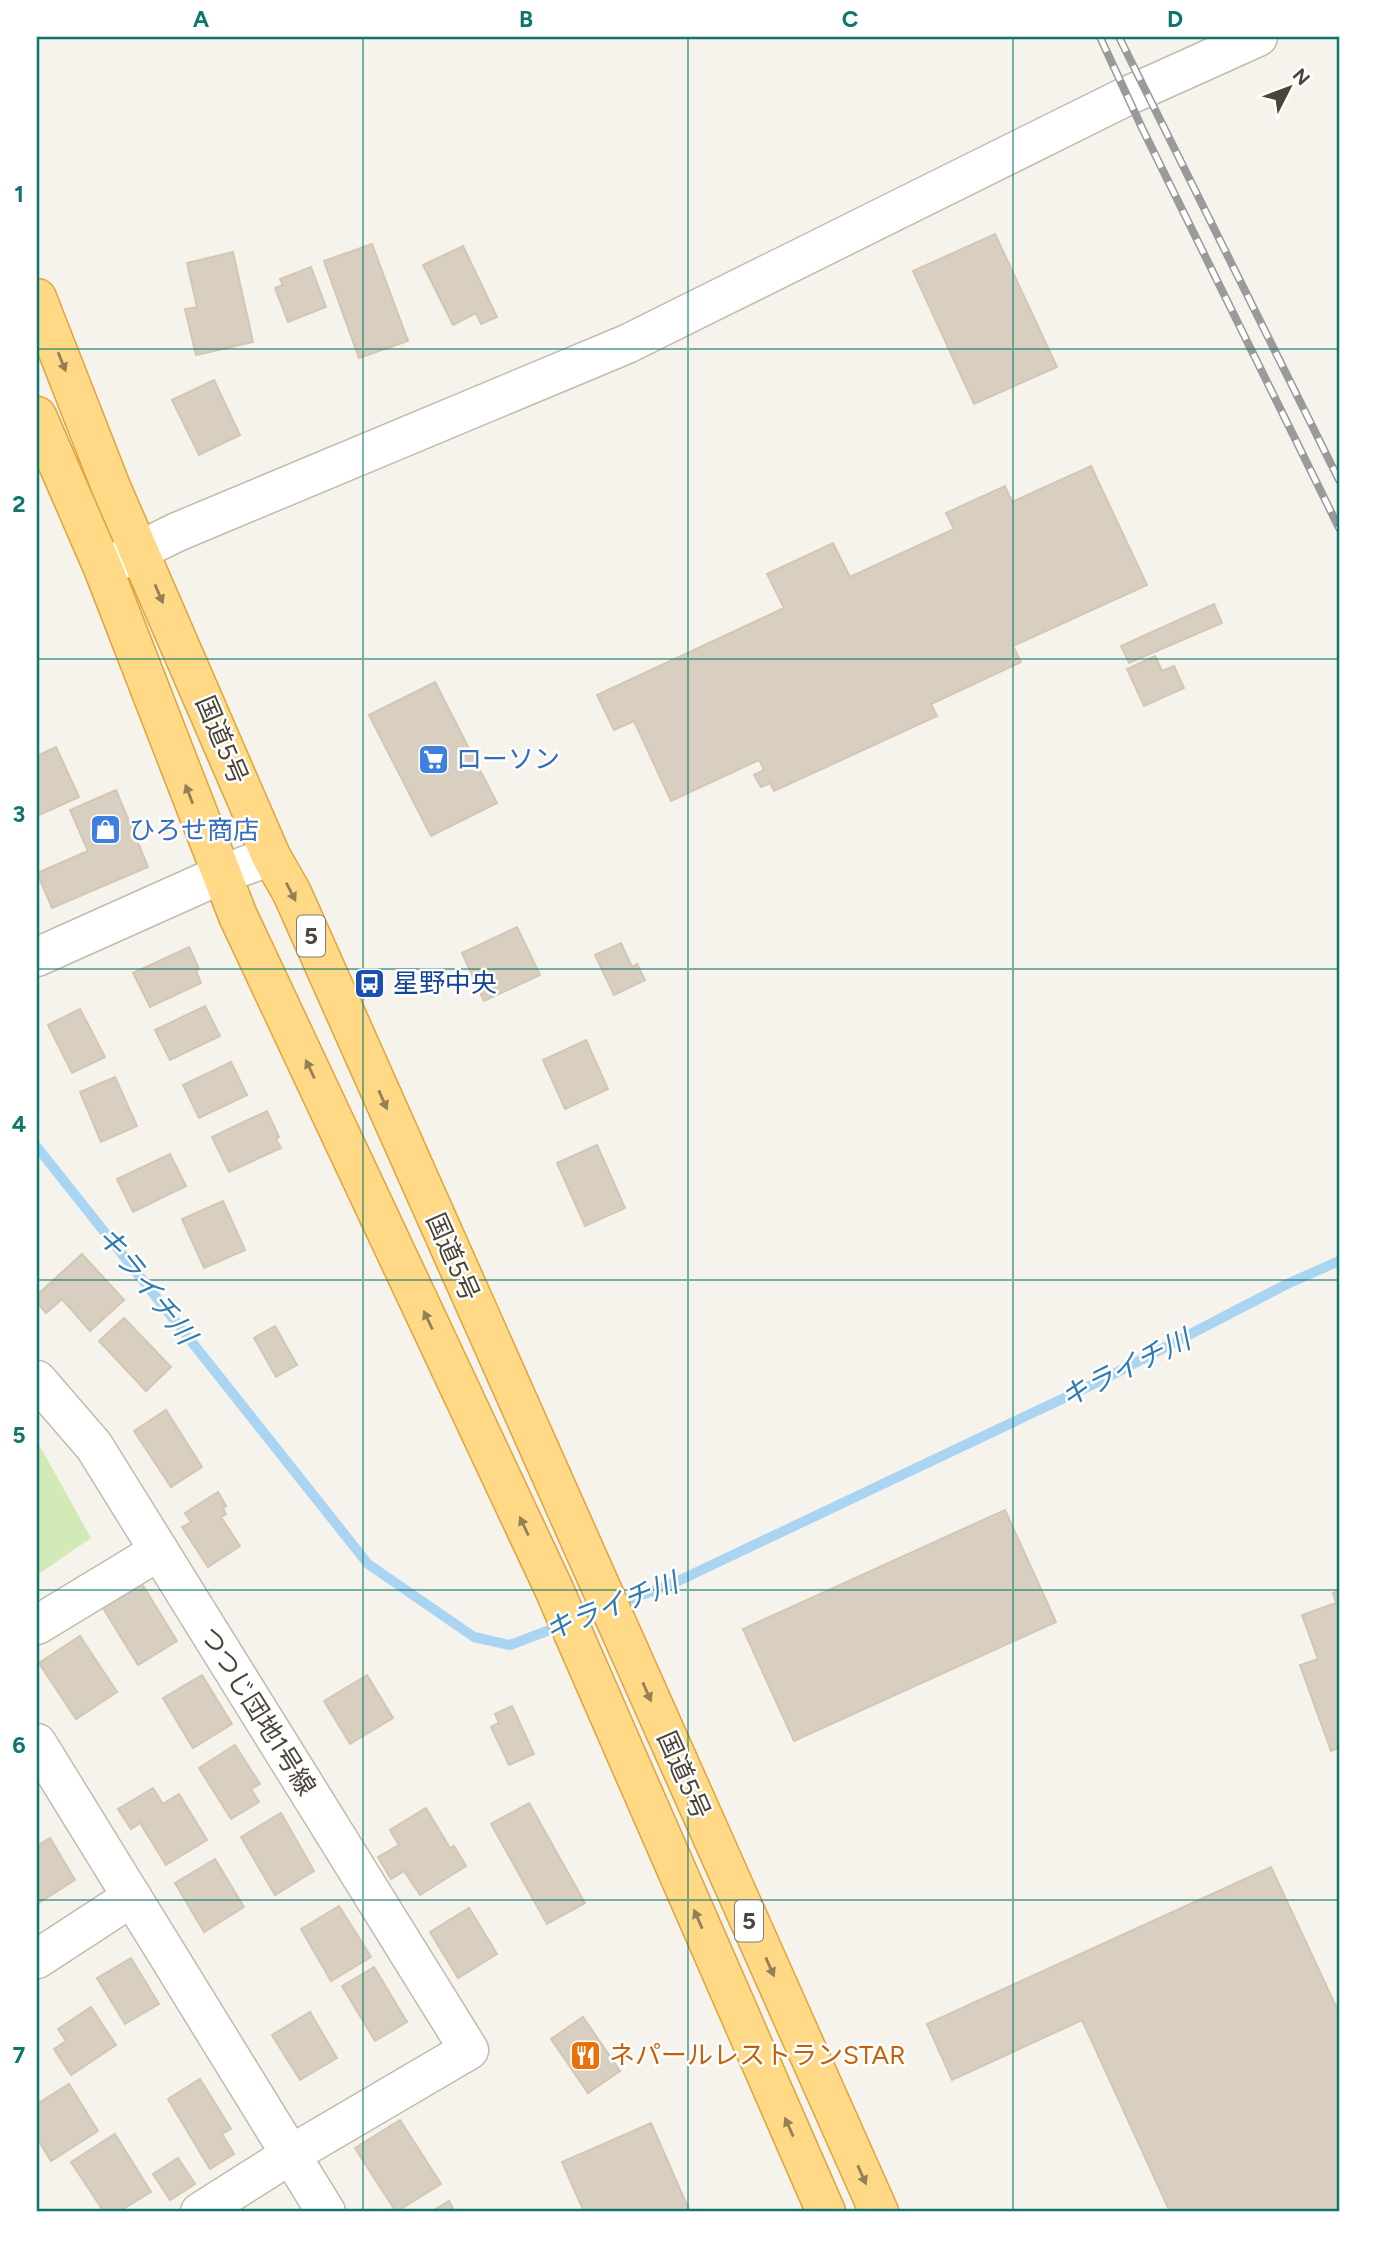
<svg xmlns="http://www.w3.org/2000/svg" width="1376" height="2249" font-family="Figtree,'Noto Sans JP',sans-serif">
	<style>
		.green { fill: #d2eab5 }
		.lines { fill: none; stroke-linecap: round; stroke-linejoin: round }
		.stream { stroke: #a9d4f2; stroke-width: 10 }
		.building { fill: #d8cfc1; stroke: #d3c7b4; stroke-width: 2 }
		.minor-casing { stroke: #c2bbae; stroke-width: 41 }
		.trunk-casing { stroke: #e0a43c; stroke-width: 41 }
		.minor { stroke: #fff; stroke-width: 38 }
		.trunk { stroke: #ffd985; stroke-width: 38 }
		.rail-casing { stroke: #9a9a9a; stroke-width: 8 }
		.rail { stroke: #fff; stroke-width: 5; stroke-dasharray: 16; stroke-linecap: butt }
		.oneway { fill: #938057 }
		.grid { fill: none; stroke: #0f766e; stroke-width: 2; stroke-opacity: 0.55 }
		.labels { text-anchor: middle; stroke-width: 5; stroke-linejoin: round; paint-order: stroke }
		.shield { fill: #fff; stroke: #817c74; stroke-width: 2 }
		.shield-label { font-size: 24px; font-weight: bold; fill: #4b4439 }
		.street-label { font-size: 26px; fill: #4b4439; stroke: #fff }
		.shop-label { font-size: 26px; fill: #366cbe; stroke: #fff; text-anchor: start }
		.transit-label { font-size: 26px; fill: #164399; stroke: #fff; text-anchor: start }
		.food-label { font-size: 26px; fill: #c56008; stroke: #fff; text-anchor: start }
		.water-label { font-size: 28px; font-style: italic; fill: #2e7ab2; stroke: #fff }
		.neatline { fill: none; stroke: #0f766e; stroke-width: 2.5 }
		.grid-label { font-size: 23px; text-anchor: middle; font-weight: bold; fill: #0f766e }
	</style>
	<rect width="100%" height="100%" fill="#f6f3ec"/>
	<polygon class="green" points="37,1441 91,1538 37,1575"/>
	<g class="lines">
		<polyline class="stream" points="37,1147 368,1564 474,1637 510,1645 676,1582 1100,1381 1285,1285 1339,1261"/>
	</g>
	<g class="building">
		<polygon points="995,234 1057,367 974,404 913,271"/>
		<polygon points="372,244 408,341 359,358 324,261"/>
		<polygon points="463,246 497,317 481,324 476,313 453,325 423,265"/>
		<polygon points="233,252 253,342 196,355 185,309 197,307 187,263"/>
		<polygon points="311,267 326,307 288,322 275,288 283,285 280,279"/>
		<polygon points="214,380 240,435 199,455 172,400"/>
		<polygon points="1091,466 1147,585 1013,646 1021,662 931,704 937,716 774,791 770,783 761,787 754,775 764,770 759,760 671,801 634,721 614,730 597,695 784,608 767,574 833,543 850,577 954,529 946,513 1005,486 1012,502"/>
		<polygon points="1214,604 1222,623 1129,663 1121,646"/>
		<polygon points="1155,656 1162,671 1174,666 1184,688 1144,706 1127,669"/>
		<polygon points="435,682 497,803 431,836 369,715"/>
		<polygon points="56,747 79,797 37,816 37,756"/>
		<polygon points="116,790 148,867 52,908 37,873 88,851 70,810"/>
		<polygon points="517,927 540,975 484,1001 462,953"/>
		<polygon points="621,943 632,967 637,964 645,980 614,995 595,955"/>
		<polygon points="189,947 199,969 196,971 201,983 150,1007 133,973"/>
		<polygon points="205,1006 220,1036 170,1060 155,1030"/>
		<polygon points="80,1009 105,1057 72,1073 48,1025"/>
		<polygon points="586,1040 608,1089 565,1109 543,1060"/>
		<polygon points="231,1062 247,1095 199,1118 183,1085"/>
		<polygon points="115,1077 137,1126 101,1142 80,1092"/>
		<polygon points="267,1111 279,1137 276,1139 281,1148 229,1172 212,1137"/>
		<polygon points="597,1145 625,1208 585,1226 557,1163"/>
		<polygon points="170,1154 186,1186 133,1212 117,1179"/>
		<polygon points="223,1201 245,1250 204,1268 182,1219"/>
		<polygon points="82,1254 124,1300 90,1331 62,1299 46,1313 37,1302 37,1295"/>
		<polygon points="124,1318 171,1367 146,1391 99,1341"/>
		<polygon points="275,1326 297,1365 276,1377 254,1338"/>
		<polygon points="166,1410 202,1467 171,1487 134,1431"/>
		<polygon points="218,1492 226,1506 223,1508 226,1514 221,1517 240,1546 208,1567 182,1527 191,1522 185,1513"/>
		<polygon points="1005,1510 1056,1622 794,1741 743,1629"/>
		<polygon points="142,1584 177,1641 138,1665 103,1608"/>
		<polygon points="1339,1591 1339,1748 1331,1751 1300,1665 1318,1659 1302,1615 1336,1603 1333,1593"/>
		<polygon points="80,1636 117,1692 76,1719 39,1663"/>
		<polygon points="202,1675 232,1724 193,1748 163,1698"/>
		<polygon points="367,1675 393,1718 350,1744 324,1701"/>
		<polygon points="512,1706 534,1754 509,1765 491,1727 499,1723 495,1714"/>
		<polygon points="235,1745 260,1784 251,1789 259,1802 231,1819 199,1768"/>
		<polygon points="153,1788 163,1804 179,1794 207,1840 166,1865 140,1823 131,1829 118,1809"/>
		<polygon points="529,1803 585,1903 547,1924 491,1824"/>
		<polygon points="426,1808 450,1848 454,1846 466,1866 420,1895 404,1871 391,1879 378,1857 399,1845 390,1830"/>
		<polygon points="281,1813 314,1871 275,1895 241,1837"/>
		<polygon points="50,1838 75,1880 37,1904 37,1846"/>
		<polygon points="215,1859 244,1907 204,1932 175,1883"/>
		<polygon points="1271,1867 1339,2013 1339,2207 1328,2212 1170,2212 1082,2020 952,2080 927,2024"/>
		<polygon points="339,1906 371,1957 331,1981 301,1929"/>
		<polygon points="469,1908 497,1954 458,1978 430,1932"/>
		<polygon points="131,1958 159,2004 125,2024 97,1978"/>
		<polygon points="374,1967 407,2022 375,2041 342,1986"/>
		<polygon points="91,2007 116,2045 71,2075 54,2049 66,2041 58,2029"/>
		<polygon points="310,2012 337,2058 300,2080 272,2035"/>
		<polygon points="583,2017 620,2071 588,2093 551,2039"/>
		<polygon points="200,2079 231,2129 222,2134 234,2154 210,2169 168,2099"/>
		<polygon points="69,2084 98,2131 51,2161 37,2138 37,2104"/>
		<polygon points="400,2120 441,2184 396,2212 355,2148"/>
		<polygon points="651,2123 690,2212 584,2212 562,2162"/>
		<polygon points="115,2134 151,2192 118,2212 104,2212 71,2162"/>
		<polygon points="178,2158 195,2184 170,2200 153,2174"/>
		<polygon points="449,2201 455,2212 431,2212"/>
	</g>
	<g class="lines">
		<defs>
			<g id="minor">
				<polyline points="110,565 177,532 627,344 1127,96 1258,37"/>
				<polyline points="37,957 220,875 271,856"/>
				<polyline points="37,1380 94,1446 469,2050 290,2155 200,2212"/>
				<polyline points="37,1625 159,1551"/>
				<polyline points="37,1743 326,2212"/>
				<polyline points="37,1959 132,1897"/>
			</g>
			<g id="trunk">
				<polyline points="37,298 111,487 271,856 292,893 879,2212"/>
				<polyline points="37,416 103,568 238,916 553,1587 826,2212"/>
			</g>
		</defs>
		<use href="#minor" class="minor-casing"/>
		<use href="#trunk" class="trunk-casing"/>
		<use href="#minor" class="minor"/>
		<use href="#trunk" class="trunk"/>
		<defs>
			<g id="rail">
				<polyline points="1100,37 1142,128 1339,528"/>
				<polyline points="1119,37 1339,480"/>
			</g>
		</defs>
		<use href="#rail" class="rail-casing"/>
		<use href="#rail" class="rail"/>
	</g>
	<defs><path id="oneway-solid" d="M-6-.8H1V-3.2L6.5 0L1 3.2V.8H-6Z" transform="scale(1.75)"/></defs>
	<g class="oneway">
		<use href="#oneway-solid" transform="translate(62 362) rotate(68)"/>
		<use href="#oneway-solid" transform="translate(159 594) rotate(67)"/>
		<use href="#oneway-solid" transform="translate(189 794) rotate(-111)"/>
		<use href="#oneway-solid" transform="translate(291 892) rotate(63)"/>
		<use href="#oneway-solid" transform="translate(310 1069) rotate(-115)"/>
		<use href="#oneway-solid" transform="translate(383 1100) rotate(66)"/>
		<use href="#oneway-solid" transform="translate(428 1320) rotate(-115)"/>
		<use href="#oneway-solid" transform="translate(524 1526) rotate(-115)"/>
		<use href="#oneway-solid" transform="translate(647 1692) rotate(66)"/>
		<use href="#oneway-solid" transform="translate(698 1919) rotate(-114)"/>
		<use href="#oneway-solid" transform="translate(770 1967) rotate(66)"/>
		<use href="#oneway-solid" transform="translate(789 2127) rotate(-114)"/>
		<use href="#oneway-solid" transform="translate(862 2175) rotate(66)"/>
	</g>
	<path class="grid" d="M363,37v2175M688,37v2175M1013,37v2175M37,349h1302M37,659h1302M37,969h1302M37,1280h1302M37,1590h1302M37,1900h1302"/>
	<defs>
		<symbol id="supermarket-square" viewBox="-11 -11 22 22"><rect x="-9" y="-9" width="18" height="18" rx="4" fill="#3f7fe0" stroke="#fff"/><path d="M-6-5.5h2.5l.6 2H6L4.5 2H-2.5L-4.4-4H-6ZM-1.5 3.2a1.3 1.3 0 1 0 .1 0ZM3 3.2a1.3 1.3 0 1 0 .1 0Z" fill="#fff"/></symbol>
		<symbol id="shop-square" viewBox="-11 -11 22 22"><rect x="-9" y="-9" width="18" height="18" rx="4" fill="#3f7fe0" stroke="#fff"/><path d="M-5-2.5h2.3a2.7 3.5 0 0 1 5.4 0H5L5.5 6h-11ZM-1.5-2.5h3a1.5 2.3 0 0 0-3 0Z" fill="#fff"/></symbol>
		<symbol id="bus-square" viewBox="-11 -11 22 22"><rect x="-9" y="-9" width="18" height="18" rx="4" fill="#1a4fb4" stroke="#fff"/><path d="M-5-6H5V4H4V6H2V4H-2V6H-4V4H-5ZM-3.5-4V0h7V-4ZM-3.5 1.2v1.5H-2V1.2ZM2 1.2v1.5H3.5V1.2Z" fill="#fff"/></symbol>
		<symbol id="restaurant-square" viewBox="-11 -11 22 22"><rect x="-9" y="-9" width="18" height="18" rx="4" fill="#e8710a" stroke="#fff"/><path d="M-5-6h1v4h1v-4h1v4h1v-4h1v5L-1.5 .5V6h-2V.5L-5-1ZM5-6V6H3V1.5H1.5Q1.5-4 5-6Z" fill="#fff"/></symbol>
	</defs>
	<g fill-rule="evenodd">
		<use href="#supermarket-square" x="416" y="742" width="35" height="35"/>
		<use href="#shop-square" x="88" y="812" width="35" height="35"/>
		<use href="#bus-square" x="352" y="966" width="35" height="35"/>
		<use href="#restaurant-square" x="568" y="2038" width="35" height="35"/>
	</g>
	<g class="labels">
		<g class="shield">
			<rect x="297" y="915.5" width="28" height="41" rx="5"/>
			<rect x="735" y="1900.5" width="28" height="41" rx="5"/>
		</g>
		<g class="shield-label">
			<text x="311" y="944">5</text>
			<text x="749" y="1929">5</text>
		</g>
		<g class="street-label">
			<text transform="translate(222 740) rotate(67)" y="9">国道5号</text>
			<text transform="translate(453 1257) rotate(66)" y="9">国道5号</text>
			<text transform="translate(258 1711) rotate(58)" y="9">つつじ団地1号線</text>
			<text transform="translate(684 1775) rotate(66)" y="9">国道5号</text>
		</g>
		<g class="shop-label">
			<text x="456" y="768">ローソン</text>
			<text x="129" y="839">ひろせ商店</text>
		</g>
		<g class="transit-label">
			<text x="393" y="992">星野中央</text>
		</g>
		<g class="food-label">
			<text x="609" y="2064">ネパールレストランSTAR</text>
		</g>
		<g class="water-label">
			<text transform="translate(147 1285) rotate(52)" y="10">キライチ川</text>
			<text transform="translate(1125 1368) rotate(-26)" y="10">キライチ川</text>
			<text transform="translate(611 1606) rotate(-21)" y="10">キライチ川</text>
		</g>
	</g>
	<rect width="1376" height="2249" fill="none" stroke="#ffffff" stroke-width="77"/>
	<g transform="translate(1289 88) rotate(48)" stroke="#ffffff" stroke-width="5" paint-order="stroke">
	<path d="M0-5L12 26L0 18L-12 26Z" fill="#4b4439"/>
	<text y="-10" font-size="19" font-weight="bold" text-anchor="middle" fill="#4b4439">N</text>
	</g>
	<rect x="38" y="38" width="1300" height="2172" class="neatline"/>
	<g class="grid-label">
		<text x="201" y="27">A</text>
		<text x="526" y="27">B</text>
		<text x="850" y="27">C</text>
		<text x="1175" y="27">D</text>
		<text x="19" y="202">1</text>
		<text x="19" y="512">2</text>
		<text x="19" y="822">3</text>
		<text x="19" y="1132">4</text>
		<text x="19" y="1443">5</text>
		<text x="19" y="1753">6</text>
		<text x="19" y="2063">7</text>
	</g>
</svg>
